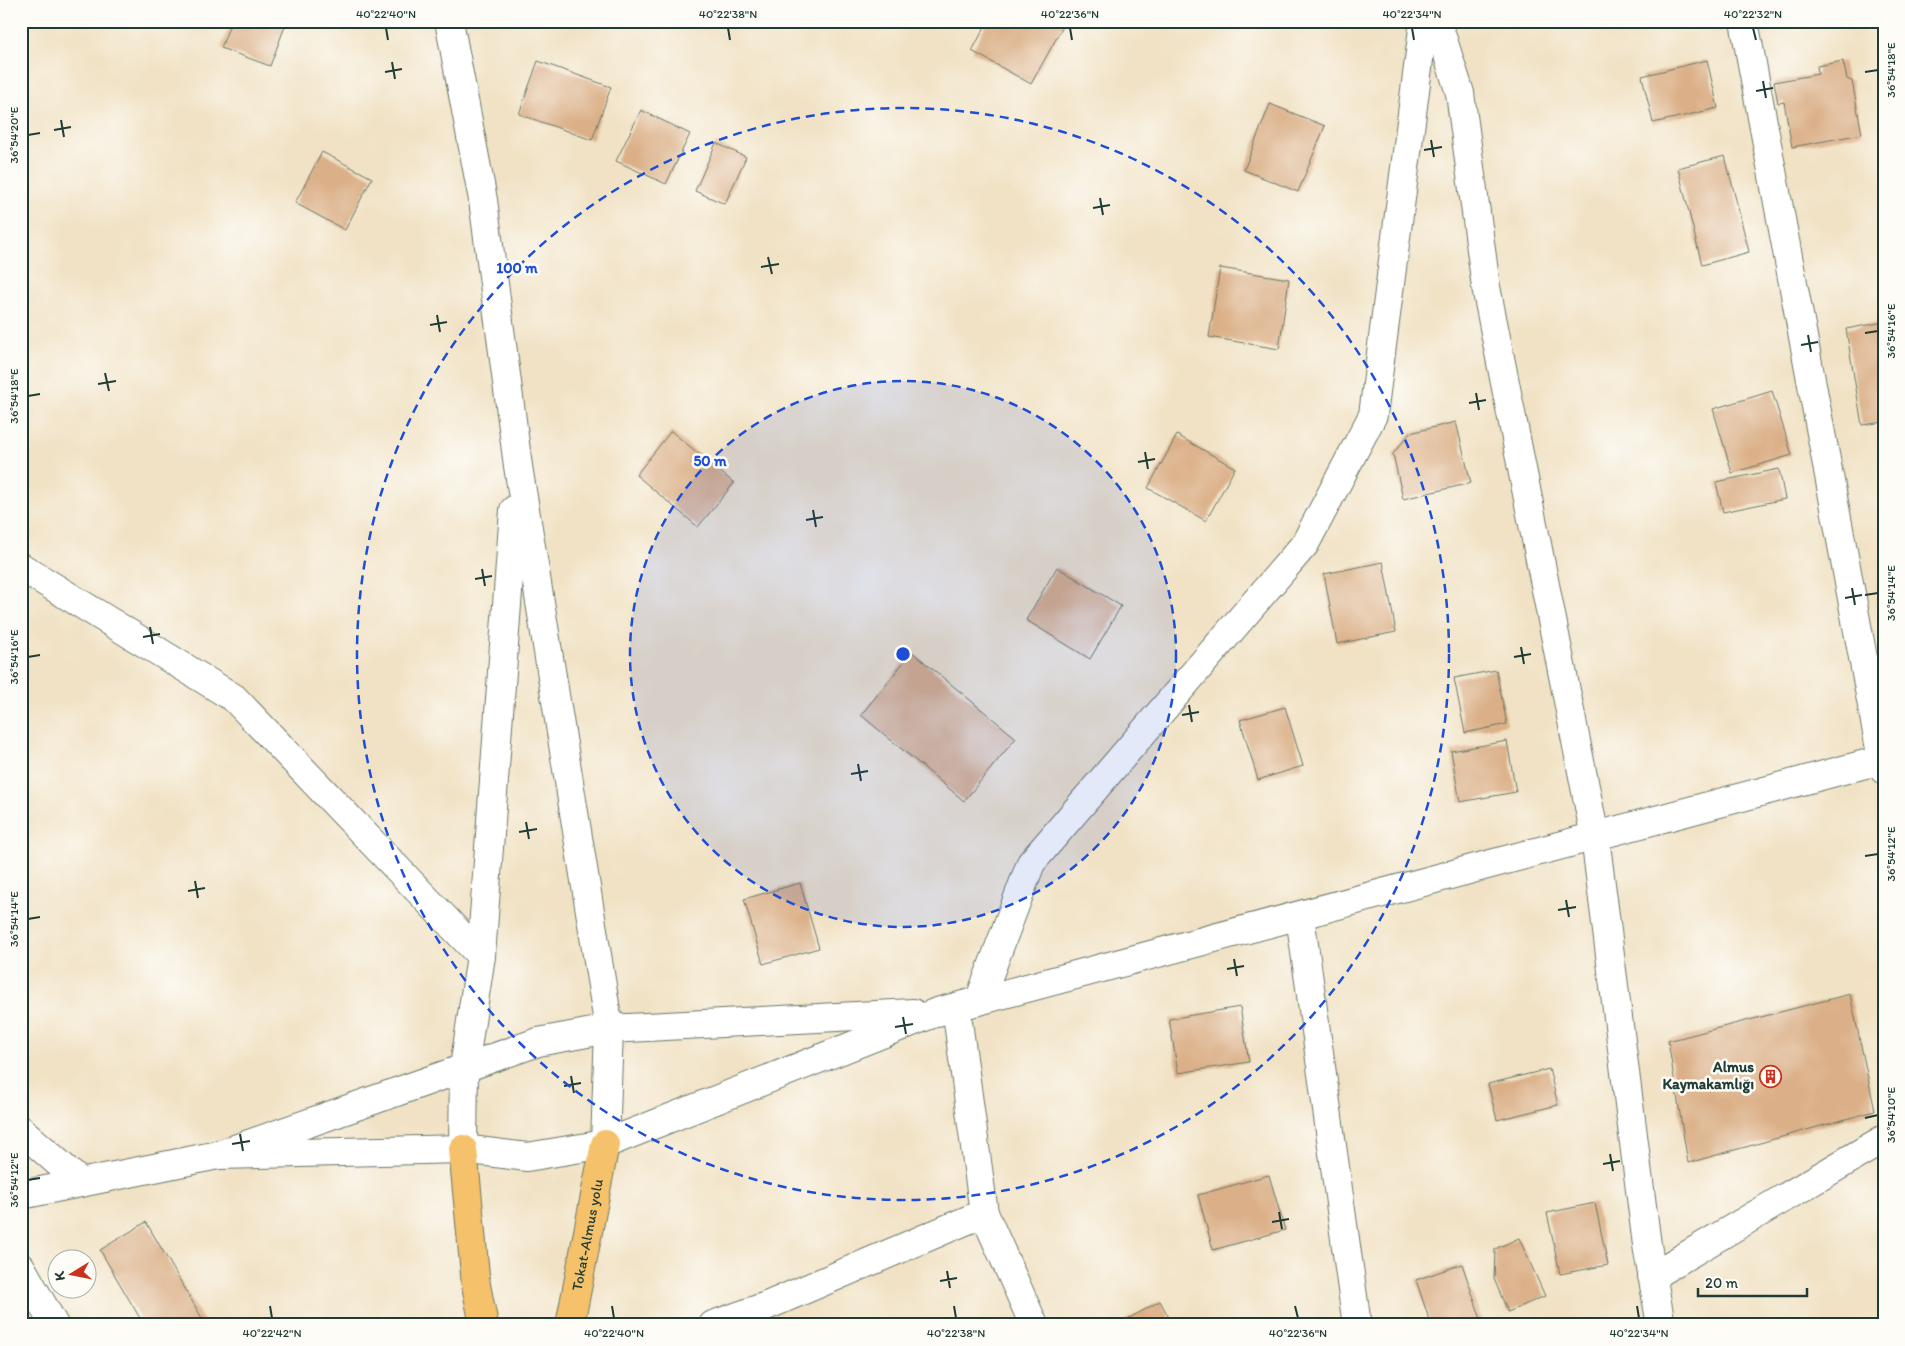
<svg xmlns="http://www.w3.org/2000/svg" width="1905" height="1346" font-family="Itim,sans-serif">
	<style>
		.building { fill: #dbb088 }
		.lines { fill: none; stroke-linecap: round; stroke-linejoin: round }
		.minor-casing { stroke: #687767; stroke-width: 30 }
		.major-casing { stroke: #687767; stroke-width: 30 }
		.minor { stroke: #fff; stroke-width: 28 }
		.major { stroke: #f5c16b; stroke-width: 28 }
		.ticks { fill: none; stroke: #1f3d34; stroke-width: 2 }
		.ring { fill: none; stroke: #1d4ed8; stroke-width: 2.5; stroke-dasharray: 9 6 }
		.labels { text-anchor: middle; stroke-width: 5; stroke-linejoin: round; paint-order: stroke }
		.poi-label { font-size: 15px; font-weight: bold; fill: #1f3d34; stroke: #fdfcf7; text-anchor: end }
		.street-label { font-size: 15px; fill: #1f3d34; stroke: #fdfcf7 }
		.centre { fill: #1d4ed8; stroke: #fdfcf7; stroke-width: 2.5 }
		.ring-label { font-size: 15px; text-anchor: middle; font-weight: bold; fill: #1d4ed8; stroke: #fdfcf7; stroke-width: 5; stroke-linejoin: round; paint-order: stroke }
		.neatline { fill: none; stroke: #1f3d34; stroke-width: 2 }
		.ticks-label { font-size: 12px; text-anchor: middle; fill: #1f3d34 }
	</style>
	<rect width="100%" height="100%" fill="#fdfcf7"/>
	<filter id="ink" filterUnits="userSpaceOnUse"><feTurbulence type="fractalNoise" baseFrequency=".02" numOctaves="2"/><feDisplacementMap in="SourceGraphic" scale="10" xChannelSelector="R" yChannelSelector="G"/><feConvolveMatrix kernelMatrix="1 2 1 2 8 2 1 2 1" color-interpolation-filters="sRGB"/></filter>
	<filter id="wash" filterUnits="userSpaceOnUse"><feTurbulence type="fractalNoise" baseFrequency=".0096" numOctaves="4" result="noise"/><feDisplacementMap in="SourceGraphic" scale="20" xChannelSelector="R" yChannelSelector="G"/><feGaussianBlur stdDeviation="1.12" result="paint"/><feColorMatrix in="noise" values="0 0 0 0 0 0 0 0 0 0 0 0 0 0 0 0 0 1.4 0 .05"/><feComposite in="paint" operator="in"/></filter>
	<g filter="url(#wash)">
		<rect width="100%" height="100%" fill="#f1e2c5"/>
		<g id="blocks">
			<g class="building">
				<polygon points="231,21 287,21 270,66 221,48"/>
				<polygon points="988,21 1066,21 1031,84 972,51"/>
				<polygon points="1707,60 1718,108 1653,123 1642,76"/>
				<polygon points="538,61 611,87 592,140 519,114"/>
				<polygon points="1843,61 1847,79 1852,81 1862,134 1792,147 1784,102 1778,103 1774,82 1818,74 1817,66"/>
				<polygon points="1270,104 1325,126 1298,192 1244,170"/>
				<polygon points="641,110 690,134 666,184 616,161"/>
				<polygon points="716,143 746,157 725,204 695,191"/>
				<polygon points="322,152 372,178 345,230 295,203"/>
				<polygon points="1725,156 1749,252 1702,265 1678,168"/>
				<polygon points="1220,268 1289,279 1279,349 1209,337"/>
				<polygon points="1884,322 1884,422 1862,425 1846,329"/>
				<polygon points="1772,391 1792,455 1732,473 1713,409"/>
				<polygon points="1456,422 1471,483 1403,499 1393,454 1410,433"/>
				<polygon points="671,431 734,483 698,527 636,475"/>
				<polygon points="1177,435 1235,468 1206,521 1148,488"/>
				<polygon points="1779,469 1785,499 1723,512 1716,482"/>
				<polygon points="1383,562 1396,632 1337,644 1324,574"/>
				<polygon points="1057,567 1121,606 1090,659 1026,620"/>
				<polygon points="912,652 1016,738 964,801 861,715"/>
				<polygon points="1496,670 1507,724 1465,733 1454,678"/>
				<polygon points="1285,707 1303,766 1258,780 1240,720"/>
				<polygon points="1507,741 1516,792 1460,802 1451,751"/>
				<polygon points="800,883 819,948 763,964 744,899"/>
				<polygon points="1850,994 1875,1111 1688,1163 1668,1041"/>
				<polygon points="1240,1007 1249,1062 1178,1073 1169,1019"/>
				<polygon points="1549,1069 1558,1105 1497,1120 1488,1084"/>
				<polygon points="1269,1175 1285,1230 1213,1250 1198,1195"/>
				<polygon points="1595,1203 1608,1265 1560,1274 1547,1213"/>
				<polygon points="146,1222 206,1325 144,1325 100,1250"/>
				<polygon points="1519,1238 1545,1296 1508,1312 1494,1279 1495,1249"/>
				<polygon points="1462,1264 1483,1325 1431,1325 1416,1280"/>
				<polygon points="1160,1301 1173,1325 1117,1325"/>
			</g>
		</g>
	</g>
	<g filter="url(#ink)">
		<use href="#blocks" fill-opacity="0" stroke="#687767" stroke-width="1"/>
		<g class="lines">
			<defs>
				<g id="minor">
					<polyline points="449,21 483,200 518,466 609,1029 605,1144"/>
					<polyline points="1437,21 1460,93 1486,287 1595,837 1647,1245 1661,1325"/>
					<polyline points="1744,21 1884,770"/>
					<polyline points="21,567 234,698 481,956"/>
					<polyline points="1300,916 1357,1325"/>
					<polyline points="979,1001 1031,863 1305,544 1373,415 1424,21"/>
					<polyline points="956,1007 984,1213"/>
					<polyline points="21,1130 81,1183"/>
					<polyline points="463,1149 464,1067 481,956 514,510"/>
					<polyline points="218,1155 463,1149 527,1157 605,1144 937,1012 1884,759"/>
					<polyline points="21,1195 218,1155 538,1042 609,1029 913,1013"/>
					<polyline points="21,1267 54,1325"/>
					<polyline points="1652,1276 1884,1139"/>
					<polyline points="713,1325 764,1307 984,1213 1034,1325"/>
				</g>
				<g id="major">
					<polyline points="463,1149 476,1285 484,1325"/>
					<path id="s1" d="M570,1325l35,-181"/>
				</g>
			</defs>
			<use href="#minor" class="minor-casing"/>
			<use href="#major" class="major-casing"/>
			<use href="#minor" class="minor"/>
			<use href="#major" class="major"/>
		</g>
	</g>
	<path class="ticks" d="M386,28l2,12M728,28l2,12M1070,28l2,12M1412,28l2,12M1753,28l3,12M392,62l3,17M385,72l17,-3M1865,72l13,-2M1763,81l3,17M1756,91l17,-3M61,120l3,17M54,130l17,-3M28,135l12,-2M1431,140l3,17M1424,150l18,-3M1100,198l3,17M1093,208l17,-3M768,257l4,17M761,267l18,-3M437,315l3,17M430,325l17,-3M1865,333l13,-2M1808,335l3,17M1801,345l17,-3M105,373l4,18M98,384l18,-3M1476,393l3,17M28,396l12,-2M1469,403l17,-3M1145,452l3,17M1138,462l17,-3M813,510l3,17M806,520l17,-3M482,569l3,17M475,579l17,-3M1852,588l3,17M1865,595l13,-2M1845,598l17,-3M150,627l3,17M143,637l17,-3M1521,647l3,17M28,657l12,-2M1514,657l17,-3M1189,705l3,17M1182,715l17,-3M858,764l3,17M851,774l17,-3M526,822l3,17M519,832l18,-3M1865,856l13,-2M195,881l3,17M188,891l17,-3M1566,900l3,17M1558,910l18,-3M28,919l12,-2M1234,959l3,17M1227,969l17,-3M903,1017l3,17M895,1027l18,-3M571,1076l3,17M564,1086l17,-3M1865,1118l13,-3M240,1134l3,17M232,1144l18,-3M1610,1154l3,17M1603,1164l17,-3M28,1180l12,-2M1279,1212l3,17M1272,1222l17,-3M947,1271l3,17M940,1281l17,-3M270,1306l2,12M612,1306l2,12M954,1306l2,12M1295,1306l3,12M1637,1306l2,12"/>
	<circle cx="903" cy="654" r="273" fill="#1d4ed8" fill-opacity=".12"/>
	<g class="ring">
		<circle cx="903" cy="654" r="273"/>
		<circle cx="903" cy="654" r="546"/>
	</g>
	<defs>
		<symbol id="building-ring" viewBox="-11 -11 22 22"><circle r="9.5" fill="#fdfcf7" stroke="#c8321e" stroke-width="1.5"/><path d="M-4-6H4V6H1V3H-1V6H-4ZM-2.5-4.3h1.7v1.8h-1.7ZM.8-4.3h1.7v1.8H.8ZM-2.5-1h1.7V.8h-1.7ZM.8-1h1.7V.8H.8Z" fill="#c8321e"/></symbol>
	</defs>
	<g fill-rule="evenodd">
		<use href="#building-ring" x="1758" y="1064" width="25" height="25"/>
	</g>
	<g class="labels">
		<g class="poi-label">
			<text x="1754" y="1072">Almus<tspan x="1754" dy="17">Kaymakamlığı</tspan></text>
		</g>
		<g class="street-label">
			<text dy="5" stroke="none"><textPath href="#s1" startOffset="92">Tokat-Almus yolu</textPath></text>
		</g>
	</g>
	<circle cx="903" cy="654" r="8" class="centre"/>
	<g class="ring-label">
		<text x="517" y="273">100 m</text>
		<text x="710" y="466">50 m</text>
	</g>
	<rect width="1905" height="1346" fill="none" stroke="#fdfcf7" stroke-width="55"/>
	<g transform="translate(72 1274) rotate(260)"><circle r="24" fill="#fdfcf7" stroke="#a4b0a9"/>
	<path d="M0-4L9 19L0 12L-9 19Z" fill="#c8321e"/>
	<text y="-8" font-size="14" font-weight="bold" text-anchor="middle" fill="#1f3d34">K</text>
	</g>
	<path d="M1698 1288v8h109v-8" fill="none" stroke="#1f3d34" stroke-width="2.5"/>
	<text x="1705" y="1288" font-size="15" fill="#1f3d34" stroke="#fdfcf7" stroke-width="4" paint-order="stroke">20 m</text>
	<rect x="28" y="28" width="1850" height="1290" class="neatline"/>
	<g class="ticks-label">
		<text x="386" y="18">40°22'40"N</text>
		<text x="728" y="18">40°22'38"N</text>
		<text x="1070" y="18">40°22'36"N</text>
		<text x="1412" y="18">40°22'34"N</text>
		<text x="1753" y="18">40°22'32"N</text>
		<text transform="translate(1891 70) rotate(-90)" y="4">36°54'18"E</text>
		<text transform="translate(14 135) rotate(-90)" y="4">36°54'20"E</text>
		<text transform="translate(1891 331) rotate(-90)" y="4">36°54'16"E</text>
		<text transform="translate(14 396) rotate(-90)" y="4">36°54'18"E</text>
		<text transform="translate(1891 593) rotate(-90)" y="4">36°54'14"E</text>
		<text transform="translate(14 657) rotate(-90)" y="4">36°54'16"E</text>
		<text transform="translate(1891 854) rotate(-90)" y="4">36°54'12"E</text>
		<text transform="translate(14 919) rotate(-90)" y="4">36°54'14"E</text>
		<text transform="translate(1891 1115) rotate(-90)" y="4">36°54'10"E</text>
		<text transform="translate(14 1180) rotate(-90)" y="4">36°54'12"E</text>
		<text x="272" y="1337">40°22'42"N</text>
		<text x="614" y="1337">40°22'40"N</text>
		<text x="956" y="1337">40°22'38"N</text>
		<text x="1298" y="1337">40°22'36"N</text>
		<text x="1639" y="1337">40°22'34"N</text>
	</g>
</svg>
